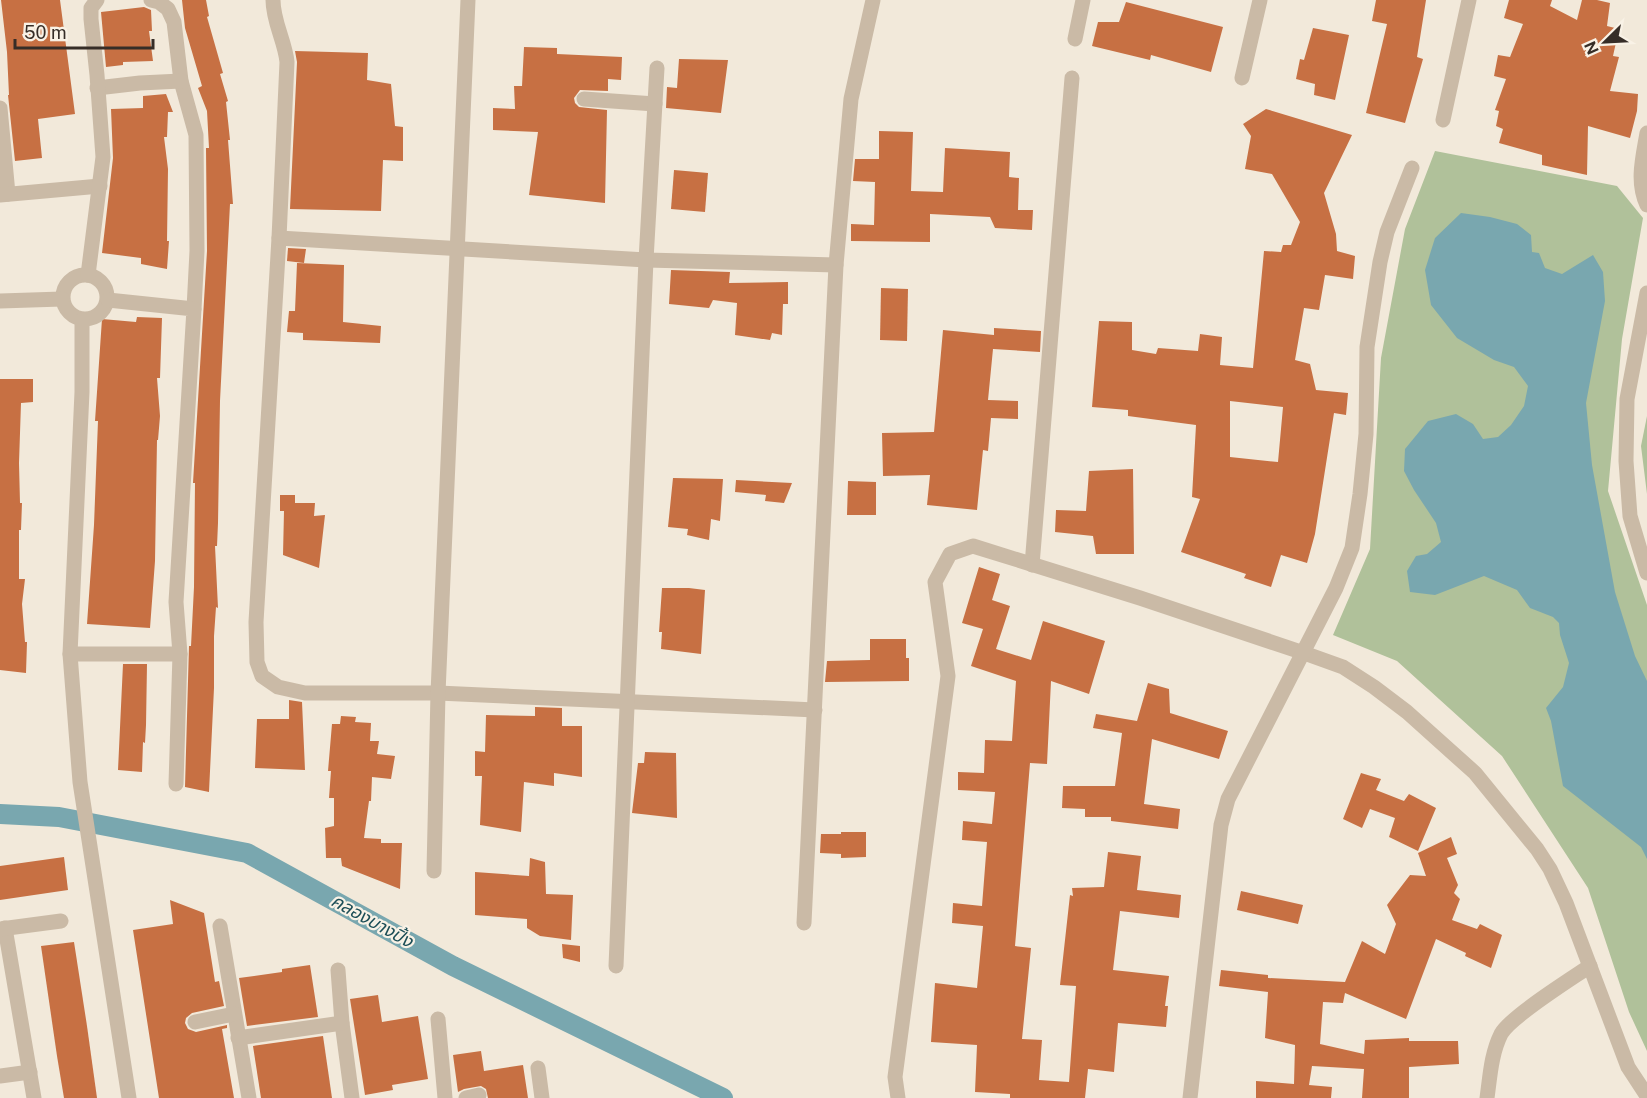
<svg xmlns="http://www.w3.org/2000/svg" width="1647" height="1098" font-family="'Public Sans','Noto Sans Thai',sans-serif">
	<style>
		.green { fill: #b0c19a }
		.water { fill: #79a7af }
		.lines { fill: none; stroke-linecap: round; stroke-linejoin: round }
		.canal { stroke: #79a7af; stroke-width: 20 }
		.building { fill: #c77043; fill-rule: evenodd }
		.minor { stroke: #cabaa6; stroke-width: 15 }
		.labels { text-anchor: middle; stroke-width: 4.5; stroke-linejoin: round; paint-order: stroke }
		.water-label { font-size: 18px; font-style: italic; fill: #1c4e57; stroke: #f9f2e6 }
	</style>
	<rect width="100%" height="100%" fill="#f2e9da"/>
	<g class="green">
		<polygon points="1435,151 1617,186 1643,218 1622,339 1608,491 1647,605 1647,1051 1629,1012 1588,888 1502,756 1397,661 1333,635 1370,549 1381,358 1405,229"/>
		<polygon points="1647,416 1647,494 1641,446"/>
	</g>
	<polygon class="water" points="1461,213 1490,217 1517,224 1531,235 1532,252 1539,253 1545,268 1562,274 1593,255 1603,272 1605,301 1586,403 1592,465 1615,592 1635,656 1647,681 1647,859 1641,847 1563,786 1551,721 1546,708 1563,687 1569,663 1560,635 1559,623 1553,617 1530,608 1517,590 1484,576 1435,595 1410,592 1407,571 1416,556 1427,554 1441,542 1436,523 1414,490 1404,471 1405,449 1428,421 1456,414 1473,424 1483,439 1498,437 1511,425 1524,406 1528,386 1514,367 1494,360 1457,338 1431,305 1425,270 1435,238"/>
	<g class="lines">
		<polyline class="canal" points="0,814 59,817 247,853 453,966 723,1098"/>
	</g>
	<g class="building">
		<polygon points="1,0 60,0 75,114 38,119 42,158 15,161 8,95 9,95 7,52"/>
		<polygon points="182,0 206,0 209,16 207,17 223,73 220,74 228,101 226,102 230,140 228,140 233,204 230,204 220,401 218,523 217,546 215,546 218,608 216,607 214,636 214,688 209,792 185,787 189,646 191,646 194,587 195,483 193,483 207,251 206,148 209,148 207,111 198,88 202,86 185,28"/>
		<polygon points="1376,0 1426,0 1417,57 1423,59 1405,123 1366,113 1387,24 1372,21"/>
		<polygon points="1509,0 1552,0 1550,6 1577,20 1582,0 1597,0 1610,3 1607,26 1619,29 1613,56 1619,57 1610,91 1638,94 1637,111 1630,138 1588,126 1587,175 1542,165 1542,155 1499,143 1503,129 1496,126 1499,111 1495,110 1506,79 1494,76 1498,55 1510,57 1523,24 1504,18"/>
		<polygon points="1126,2 1223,27 1211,72 1151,55 1150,60 1092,46 1098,22 1119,22"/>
		<polygon points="144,7 151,10 152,31 149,31 153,61 123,62 123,65 106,67 101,12"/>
		<polygon points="1313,28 1349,35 1335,100 1314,95 1315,84 1296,79 1300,59 1304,60"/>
		<polygon points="524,47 557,48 557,54 622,57 621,80 608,79 608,91 580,90 574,98 575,103 579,107 607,110 605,203 529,195 538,132 493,130 493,108 515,109 514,86 522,86"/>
		<polygon points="295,51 368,53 367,80 391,84 395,126 403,127 403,161 383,160 381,211 290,209 297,62"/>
		<polygon points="679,59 728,60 721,113 666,108 667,87 677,88"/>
		<polygon points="166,94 173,112 168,112 167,137 164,137 168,169 167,241 169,241 167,269 141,264 141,258 102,253 113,158 111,109 143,108 143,96"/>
		<path d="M1266,109l86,26 -28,58 12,41 1,17 18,5 -2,23 -28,-4 -6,35 -15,-2 -9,52 15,4 6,26 32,3 -2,22 -12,-2 -19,121 -8,29 -26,-8 -10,32 -27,-9 2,-4 -65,-22 19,-53 -8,-2 4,-72 -68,-9v-6l-36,-3 7,-86 33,1v28l24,4 2,-6 40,3 2,-17 22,3 -2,28 33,3 11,-117 17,1 2,-7h8l9,-23 -28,-48 -27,-5 6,-33 -8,-12zM1230,401l53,6 -5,55 -48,-5z"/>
		<polygon points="879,131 913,132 911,191 943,192 945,148 1010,152 1009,177 1019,178 1018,210 1033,210 1032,230 995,228 990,217 930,214 930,242 851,241 851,224 874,225 875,182 853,181 855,159 879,159"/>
		<polygon points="674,170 708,173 705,212 671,209"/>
		<polygon points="288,248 306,249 304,263 287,261"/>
		<polygon points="297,263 344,265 343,322 381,326 380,343 303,340 303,333 287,332 289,311 295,311"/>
		<polygon points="671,270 730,272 729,283 788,282 788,304 783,304 782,335 772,333 770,340 735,335 737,303 713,300 709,308 669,304"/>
		<polygon points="881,288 908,289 907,341 880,340"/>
		<polygon points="137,317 162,318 160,378 157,378 160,416 158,440 157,440 155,561 150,628 87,624 94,525 98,421 95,421 102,319 136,322"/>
		<polygon points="994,328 1041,331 1040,352 993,349 988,400 1018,401 1018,419 991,418 988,451 983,450 977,510 927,505 930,475 883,476 882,433 934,432 943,330 994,335"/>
		<polygon points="0,379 33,379 33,402 21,403 19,463 20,503 22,503 21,530 19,530 19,579 25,579 22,604 25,642 27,642 26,673 0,670"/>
		<polygon points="1133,469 1134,554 1096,554 1093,536 1055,532 1056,510 1086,511 1089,471"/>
		<polygon points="673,478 723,479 720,521 711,519 709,540 687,535 688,529 668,527"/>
		<polygon points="736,480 792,483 784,503 765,501 766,495 735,492"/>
		<polygon points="848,481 876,482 876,515 847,515"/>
		<polygon points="280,495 295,495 295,503 315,503 314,516 325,515 319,568 283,555 284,511 280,511"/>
		<polygon points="979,567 1000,574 992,600 1010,606 996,649 1031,660 1043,621 1105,641 1089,694 1051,681 1047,764 1030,763 1015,946 1031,948 1022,1039 1042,1040 1039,1080 1069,1082 1076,986 1060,985 1070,895 1073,896 1072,888 1104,887 1108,852 1141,856 1137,890 1181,895 1179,918 1120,911 1113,970 1169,976 1165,1006 1168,1006 1166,1027 1118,1023 1114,1072 1088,1069 1085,1098 1010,1098 1010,1094 975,1092 977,1045 931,1042 935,983 977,988 983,926 952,923 953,903 982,906 987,842 962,840 963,821 992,824 995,792 958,790 958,772 984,773 985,740 1012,741 1016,681 971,666 983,629 962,623"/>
		<polygon points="662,588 689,588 705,590 701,654 661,649 662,632 659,632"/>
		<polygon points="870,639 906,639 906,658 909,658 909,681 825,682 827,661 870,660"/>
		<polygon points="123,664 147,664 146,725 145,743 143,742 142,772 118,770"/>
		<polygon points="1148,683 1169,689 1170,713 1228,731 1219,759 1152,739 1144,804 1180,809 1178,829 1111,821 1111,817 1085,817 1085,809 1062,808 1063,786 1115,786 1122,733 1093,728 1096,714 1137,721"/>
		<polygon points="289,700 302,702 305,770 255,768 257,719 289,719"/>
		<polygon points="535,707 562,708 562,726 582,726 582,777 554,773 554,786 524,782 521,832 480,825 482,776 475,776 475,751 485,752 486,715 535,716"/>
		<polygon points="341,716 356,717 355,722 371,723 370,741 379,741 377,754 395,756 391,779 372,777 371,801 369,801 364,838 381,839 381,843 402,843 400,889 342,866 341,858 326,858 325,828 334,826 334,798 329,798 331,771 328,771 332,724 340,724"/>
		<polygon points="645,752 676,753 677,818 632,813 638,763 644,763"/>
		<polygon points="1361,773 1381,779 1376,790 1404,801 1409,794 1436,808 1418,851 1389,837 1395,818 1370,809 1362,828 1343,819"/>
		<polygon points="841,832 866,832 866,857 841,858 841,854 820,853 821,834 841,834"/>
		<polygon points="1451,837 1457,854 1447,858 1458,885 1454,893 1460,899 1452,920 1477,929 1480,924 1502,935 1491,968 1465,956 1466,953 1436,939 1406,1019 1345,993 1343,1003 1323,1002 1320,1044 1364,1054 1365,1040 1409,1038 1409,1041 1458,1041 1459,1064 1409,1067 1409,1098 1362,1098 1364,1069 1312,1066 1309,1085 1332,1087 1331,1098 1256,1098 1256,1081 1294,1084 1295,1045 1265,1038 1268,992 1219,986 1221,970 1268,975 1268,978 1345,982 1362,941 1385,954 1396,924 1387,905 1410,875 1426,876 1418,853"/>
		<polygon points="64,857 68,890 0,900 0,866"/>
		<polygon points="530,858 545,862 546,894 573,895 571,940 540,936 527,928 527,919 475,915 475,872 529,876"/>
		<polygon points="1241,891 1303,905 1298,924 1237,910"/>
		<polygon points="170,900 204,913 215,982 219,981 224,1006 192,1013 186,1018 185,1023 188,1029 196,1032 227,1025 227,1028 222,1029 234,1098 159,1098 133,930 173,924"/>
		<polygon points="74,942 87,1026 97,1098 64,1098 57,1056 41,946"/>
		<polygon points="562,944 580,946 580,962 563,958"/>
		<polygon points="310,965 318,1017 247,1026 239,978 282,972 282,969"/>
		<polygon points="378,995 382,1022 418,1016 428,1079 392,1085 393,1090 365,1095 350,999"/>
		<polygon points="323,1036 332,1098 261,1098 253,1046"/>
		<polygon points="481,1051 484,1071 523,1065 528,1098 488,1098 486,1089 481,1086 464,1089 458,1092 453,1055"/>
	</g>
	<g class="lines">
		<g class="minor">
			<polyline points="151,0 159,2 168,9 174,22 181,81 196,135 197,251 194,309"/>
			<path d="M273,0c0,22 12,41 14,62l-8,176 -23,384 1,40 5,14 16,11 27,6h133l377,17"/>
			<polyline points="1075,39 1083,0"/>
			<polyline points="1242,78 1260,0"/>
			<polyline points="97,88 140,83 181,81"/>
			<polyline points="584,99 655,104"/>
			<polyline points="0,108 8,194"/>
			<polyline points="1443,120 1469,0"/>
			<path d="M1647,133c-4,24 -11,49 0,72"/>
			<polyline points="0,195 100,186"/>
			<polyline points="279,238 646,260 836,265"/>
			<circle cx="85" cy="297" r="22"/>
			<polyline points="88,275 103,157 97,75 91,19 91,8 97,0"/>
			<polyline points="1647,293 1627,399 1626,461 1630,516 1647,573"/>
			<polyline points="108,300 194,309 176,602 180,654 176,784"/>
			<polyline points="0,301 62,299"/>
			<polyline points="82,320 82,392 70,654 80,782 129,1098"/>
			<polyline points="1032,565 1072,78"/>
			<polyline points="70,654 180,654"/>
			<polyline points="434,871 438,693 468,0"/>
			<polyline points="804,923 836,265 851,99 873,0"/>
			<polyline points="220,926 249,1098"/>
			<polyline points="5,928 34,1098"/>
			<polyline points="0,929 61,921"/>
			<polyline points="616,966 646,260 657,68"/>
			<polyline points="338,970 342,1023 352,1098"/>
			<polyline points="438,1019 445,1098"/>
			<polyline points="195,1022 234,1014"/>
			<polyline points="238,1038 342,1023"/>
			<polyline points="538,1068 542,1098"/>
			<polyline points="0,1076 30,1072"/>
			<polyline points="466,1098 479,1095"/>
			<polyline points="898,1098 895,1077 948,676 935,582 950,554 973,546 1140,598 1304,653 1343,667 1374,687 1407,712 1475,773 1537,849 1550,869 1566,903 1628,1067 1647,1096"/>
			<polyline points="1190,1098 1221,825 1228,799 1336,588 1352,548 1360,494 1366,434 1367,347 1380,262 1387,232 1412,168"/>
			<path d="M1487,1098c3,-21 4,-44 14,-64 9,-17 70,-55 89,-68"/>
		</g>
	</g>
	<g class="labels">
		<g class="water-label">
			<text transform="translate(372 921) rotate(29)" y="6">คลองบางปิ้ง</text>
		</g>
	</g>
	<g transform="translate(1605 42) rotate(246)" stroke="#f9f2e6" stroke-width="4.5" paint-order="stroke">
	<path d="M0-4.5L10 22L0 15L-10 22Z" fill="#362d27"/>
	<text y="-9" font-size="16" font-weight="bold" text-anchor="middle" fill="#362d27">N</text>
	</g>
	<path d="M15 39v9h138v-9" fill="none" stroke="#362d27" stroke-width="3"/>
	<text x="24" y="39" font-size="18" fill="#362d27" stroke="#f9f2e6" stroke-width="4.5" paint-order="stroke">50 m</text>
</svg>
